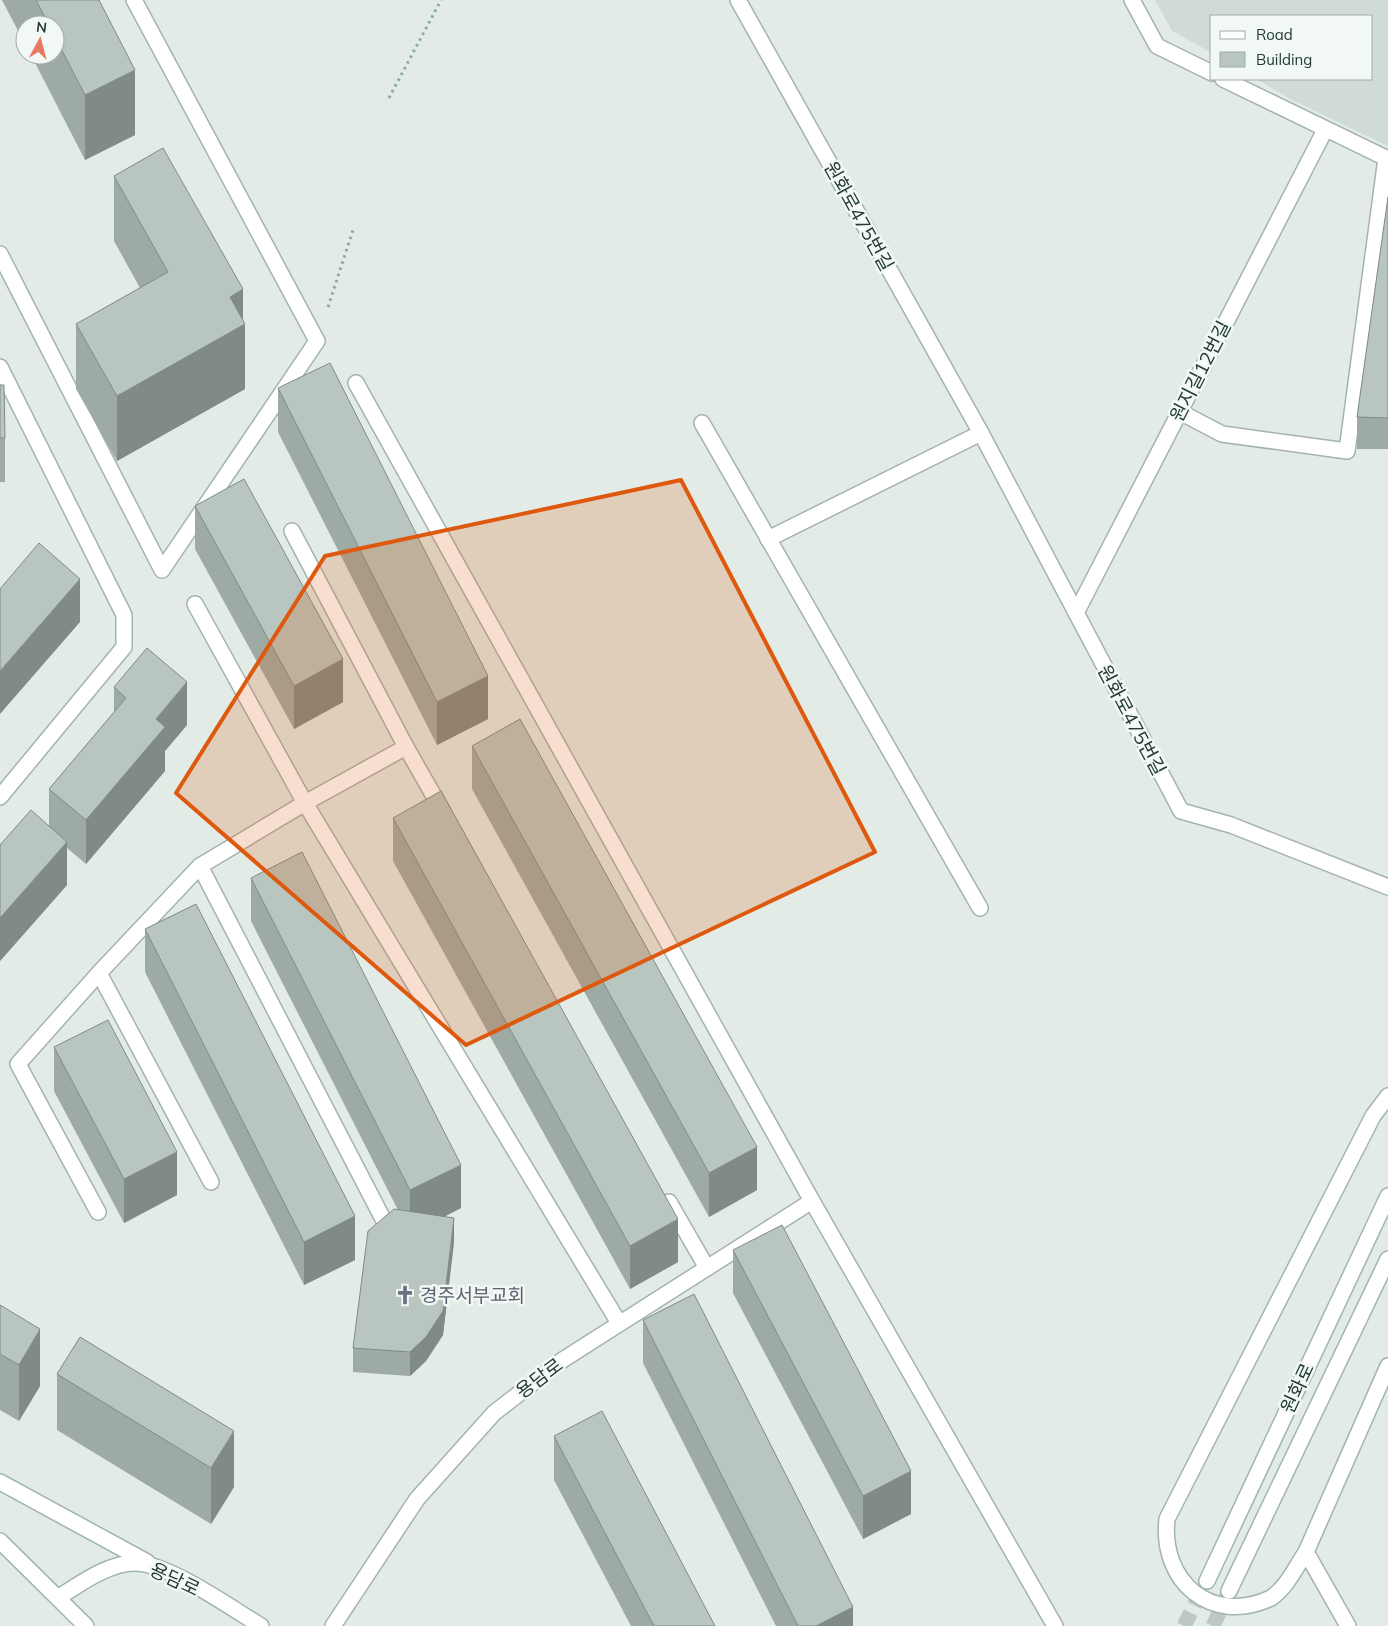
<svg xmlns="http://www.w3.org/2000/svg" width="1388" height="1626" font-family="Mulish,'Noto Sans KR',sans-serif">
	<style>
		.built { fill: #d0dbd5 }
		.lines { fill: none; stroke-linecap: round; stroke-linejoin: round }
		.secondary-tunnel { stroke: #bcc8c2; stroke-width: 15; stroke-dasharray: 15 8; stroke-linecap: butt }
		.lane-casing { stroke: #a5b3ad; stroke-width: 18 }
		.street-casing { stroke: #a5b3ad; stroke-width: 18 }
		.secondary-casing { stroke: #a1b6ad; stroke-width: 18 }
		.path { stroke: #85ad9d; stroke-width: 3; stroke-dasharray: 2.5 4; stroke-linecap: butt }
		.lane { stroke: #fff; stroke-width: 15 }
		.street { stroke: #fff; stroke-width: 15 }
		.secondary { stroke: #fff; stroke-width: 15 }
		.wall { fill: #9eaaa4 }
		.shaded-wall { fill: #818b86 }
		.building { fill: #b8c6bf; stroke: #818b86 }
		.marked { fill: #de580e; fill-opacity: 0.2; stroke: #de580e; stroke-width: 4; stroke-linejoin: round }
		.labels { text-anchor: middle; stroke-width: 5; stroke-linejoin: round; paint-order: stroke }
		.street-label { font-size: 19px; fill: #233b33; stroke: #f2f8f5 }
		.worship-label { font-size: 19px; fill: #5b616d; stroke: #f2f8f5; text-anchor: start }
	</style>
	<rect width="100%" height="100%" fill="#e2ebe6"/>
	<polygon class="built" points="1155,0 1388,0 1388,146 1292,100 1256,79 1372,79 1372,16 1212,16 1212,53 1172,31"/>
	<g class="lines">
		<g class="secondary-tunnel">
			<polyline points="1184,1626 1205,1584"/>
			<polyline points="1213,1626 1228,1593"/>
		</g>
		<defs>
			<g id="lane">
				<polyline points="0,367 124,615 124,647 0,797"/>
				<polyline points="1180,412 1222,434 1347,451 1386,158"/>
				<polyline points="292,531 406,747 443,812"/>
				<polyline points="195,604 305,803 619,1323"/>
				<polyline points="200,866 383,1219"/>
				<polyline points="99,973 211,1182"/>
				<polyline points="669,1202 707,1268"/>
				<polyline points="98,1212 18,1064 99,973 200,866 305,803 406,747"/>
			</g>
			<g id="street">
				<polyline points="738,0 981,433 1181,811 1231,825 1388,887"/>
				<polyline points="1132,0 1157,46 1212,73"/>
				<polyline points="1223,79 1388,159"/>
				<polyline points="0,254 162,570 317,341 134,0"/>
				<polyline points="356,383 812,1201 1055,1626"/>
				<polyline points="702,423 980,908"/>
				<polyline points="768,539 981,433"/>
				<polyline points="1076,613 1325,130"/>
				<polyline points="1306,1552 1348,1626"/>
				<polyline points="333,1626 417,1499 494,1413 561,1361 812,1201"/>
			</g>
			<g id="secondary">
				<path d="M1388,1096l-15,20 -206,403c-7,62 44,107 104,79 16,-11 25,-31 35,-46l82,-186"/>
				<polyline points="0,1482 147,1562"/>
				<polyline points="0,1541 86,1626"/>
				<polyline points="1207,1581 1388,1196"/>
				<polyline points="1229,1591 1388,1259"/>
				<path d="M59,1597c21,-13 49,-34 76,-34 33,0 96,45 126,63"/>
			</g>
		</defs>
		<use href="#lane" class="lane-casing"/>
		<use href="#street" class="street-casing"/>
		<use href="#secondary" class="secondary-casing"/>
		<g class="path">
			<polyline points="389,98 441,0"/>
			<polyline points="328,307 354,227"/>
		</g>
		<use href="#lane" class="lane"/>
		<use href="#street" class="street"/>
		<use href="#secondary" class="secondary"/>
	</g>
	<g class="wall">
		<polygon points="2,0 99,0 135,135 85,160 31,55 55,55 55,25 25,25 25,44"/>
		<polygon points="114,176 245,389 117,461 76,389 76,324 140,288 114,241"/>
		<polygon points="1388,197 1388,449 1357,449 1357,417"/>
		<polygon points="0,385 5,438 5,482 0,482"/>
		<polygon points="278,388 488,719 437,745 278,432"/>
		<polygon points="195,506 343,702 294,729 195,549"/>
		<polygon points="114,687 187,725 165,751 165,771 86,864 67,848 67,885 0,961 0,845 49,826 49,789 114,712"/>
		<polygon points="472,746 757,1190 709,1217 472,789"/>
		<polygon points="393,818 678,1262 630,1289 393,861"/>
		<polygon points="251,878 461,1208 444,1217 454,1242 443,1335 426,1361 410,1376 353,1372 353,1348 398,1210 251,921"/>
		<polygon points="145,929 355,1260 304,1285 145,972"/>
		<polygon points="54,1047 177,1195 124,1223 54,1091"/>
		<polygon points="733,1250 911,1514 863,1539 733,1293"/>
		<polygon points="0,1305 40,1386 19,1421 0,1410"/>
		<polygon points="643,1320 853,1626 776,1626 643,1363"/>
		<polygon points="57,1374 234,1431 234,1487 211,1524 57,1430"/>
		<polygon points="554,1436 715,1626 631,1626 554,1480"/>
	</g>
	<g class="shaded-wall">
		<polygon points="135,70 135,135 85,160 85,95"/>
		<polygon points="243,289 243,325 245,324 245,389 117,461 117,396 230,297"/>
		<polygon points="80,579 80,622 0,714 0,671"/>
		<polygon points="343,659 343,702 294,729 294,686"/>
		<polygon points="488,676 488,719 437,745 437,702"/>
		<polygon points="187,682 187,725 165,751 165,771 86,864 86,820 156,719"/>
		<polygon points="67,842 67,885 0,961 0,918"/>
		<polygon points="757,1147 757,1190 709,1217 709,1173"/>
		<polygon points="177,1152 177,1195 124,1223 124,1179"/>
		<polygon points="461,1165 461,1208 410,1234 410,1190"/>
		<polygon points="355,1216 355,1260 304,1285 304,1242"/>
		<polygon points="454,1218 454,1242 443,1335 426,1361 410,1376 410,1352"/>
		<polygon points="678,1219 678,1262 630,1289 630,1246"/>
		<polygon points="40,1329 40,1386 19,1421 19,1365"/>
		<polygon points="234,1431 234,1487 211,1524 211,1468"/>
		<polygon points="911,1471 911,1514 863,1539 863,1496"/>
		<polygon points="853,1607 853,1626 816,1626"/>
	</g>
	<g class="building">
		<polygon points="36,0 99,0 135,70 85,95 55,37 55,25 49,25"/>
		<polygon points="163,148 243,289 230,297 245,324 117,396 76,324 168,272 114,176"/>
		<polygon points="1388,197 1388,418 1357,417"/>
		<polygon points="330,363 488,676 437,702 278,388"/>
		<polygon points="0,385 4,385 5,438 0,438"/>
		<polygon points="244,479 343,659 294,686 195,506"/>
		<polygon points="39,543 80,579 0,671 0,589"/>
		<polygon points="147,648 187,682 156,719 165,727 86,820 49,789 126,698 114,687"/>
		<polygon points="520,719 757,1147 709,1173 472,746"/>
		<polygon points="441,791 678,1219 630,1246 393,818"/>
		<polygon points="31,810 67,842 0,918 0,845"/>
		<polygon points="302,852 461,1165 410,1190 251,878"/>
		<polygon points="196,904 355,1216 304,1242 145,929"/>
		<polygon points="108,1020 177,1152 124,1179 54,1047"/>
		<polygon points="394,1209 454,1218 443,1311 426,1337 410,1352 353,1348 368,1231"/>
		<polygon points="782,1225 911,1471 863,1496 733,1250"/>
		<polygon points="694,1294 853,1607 816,1626 798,1626 643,1320"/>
		<polygon points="0,1305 40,1329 19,1365 0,1354"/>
		<polygon points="80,1337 234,1431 211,1468 57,1374"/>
		<polygon points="602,1411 715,1626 654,1626 554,1436"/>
	</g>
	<path class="marked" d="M681,480l194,372 -409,193 -290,-252 149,-237z"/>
	<defs>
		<symbol id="church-bare" viewBox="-9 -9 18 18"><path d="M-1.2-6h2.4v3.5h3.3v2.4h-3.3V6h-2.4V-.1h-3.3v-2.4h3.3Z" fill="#6b7280" stroke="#f2f8f5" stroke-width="2.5" paint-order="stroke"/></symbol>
	</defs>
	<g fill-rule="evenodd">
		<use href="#church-bare" x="391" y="1281" width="28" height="28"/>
	</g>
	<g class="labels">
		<g class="street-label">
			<text transform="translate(859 216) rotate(61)" y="7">원화로475번길</text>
			<text transform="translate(1200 371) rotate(-63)" y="7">원지길12번길</text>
			<text transform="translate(1132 720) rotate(62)" y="7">원화로475번길</text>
			<text transform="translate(539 1378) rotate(-37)" y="7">용담로</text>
			<text transform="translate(1297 1388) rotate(-65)" y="7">원화로</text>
			<text transform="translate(175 1579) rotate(25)" y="7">용담로</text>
		</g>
		<g class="worship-label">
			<text x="420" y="1302">경주서부교회</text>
		</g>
	</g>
	<rect x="1210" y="15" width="162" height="65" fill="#f2f8f5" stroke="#9faca7"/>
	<rect x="1220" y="31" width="25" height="8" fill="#ffffff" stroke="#9faca7"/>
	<text x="1256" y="40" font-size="15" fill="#233b33">Road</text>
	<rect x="1220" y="52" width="25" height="15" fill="#b8c6bf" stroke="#9faca7"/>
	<text x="1256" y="65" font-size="15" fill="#233b33">Building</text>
	<g transform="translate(40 40) rotate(7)"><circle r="24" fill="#f2f8f5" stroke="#9faca7"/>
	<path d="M0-4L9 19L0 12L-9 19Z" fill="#e87963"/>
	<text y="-8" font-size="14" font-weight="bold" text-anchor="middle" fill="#233b33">N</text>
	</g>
</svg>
